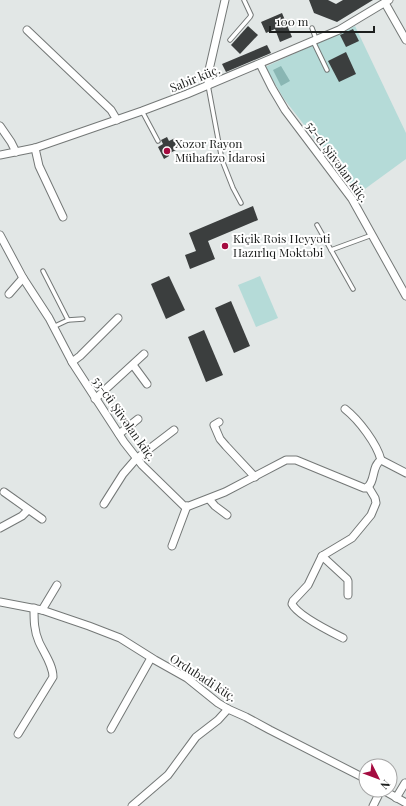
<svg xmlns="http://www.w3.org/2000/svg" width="406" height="806" font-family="'Playfair Display',serif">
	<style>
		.green { fill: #b5dbd8 }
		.water { fill: #89b6b3 }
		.building { fill: #3b3e3e }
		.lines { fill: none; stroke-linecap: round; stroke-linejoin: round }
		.lane-casing { stroke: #747877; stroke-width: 5.5 }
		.street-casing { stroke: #747877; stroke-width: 9 }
		.lane { stroke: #fff; stroke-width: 3.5 }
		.street { stroke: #fff; stroke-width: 7 }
		.poi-dot { fill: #a50c40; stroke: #fff; stroke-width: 1.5 }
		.labels { text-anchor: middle; stroke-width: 4; stroke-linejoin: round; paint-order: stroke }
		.street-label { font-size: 12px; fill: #1d1f1e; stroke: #fff }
		.poi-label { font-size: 12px; fill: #1d1f1e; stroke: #fff; text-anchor: start }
	</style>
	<rect width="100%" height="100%" fill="#e2e7e6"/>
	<g class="green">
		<polygon points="355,26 406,133 406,159 358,194 284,99 265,67"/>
		<polygon points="260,276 278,318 256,327 238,285"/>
	</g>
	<polygon class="water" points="281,66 290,81 281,86 273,70"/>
	<g class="building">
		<polygon points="309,0 328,0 336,4 343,0 373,0 337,22 314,13"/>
		<polygon points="282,13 292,37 280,42 275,29 266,33 261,22"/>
		<polygon points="248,26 258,35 240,54 231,45"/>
		<polygon points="353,29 359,41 346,47 340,35"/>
		<polygon points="267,45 271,53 226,72 222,64"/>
		<polygon points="346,52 356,74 339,82 328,61"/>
		<polygon points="167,137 169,141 175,138 180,148 168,154 169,156 164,159 158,147 163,144 161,140"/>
		<polygon points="253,206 258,220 208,241 215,259 190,269 185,255 196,251 189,233"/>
		<polygon points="169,276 185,310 166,319 151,284"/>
		<polygon points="231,301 250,346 234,353 215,308"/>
		<polygon points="204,330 223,375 206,382 188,337"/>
	</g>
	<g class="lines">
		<defs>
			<g id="lane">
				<polyline points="312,28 316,39"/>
				<polyline points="230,40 250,17 251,15 244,0"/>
				<polyline points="313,41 327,70"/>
				<polyline points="208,85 222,160 233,188 241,203"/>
				<polyline points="142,111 158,141"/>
				<polyline points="317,225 353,289"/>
				<polyline points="331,250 372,235"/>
				<polyline points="43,271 68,320 53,327"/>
				<polyline points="68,320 83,319"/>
			</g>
			<g id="street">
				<polyline points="385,3 406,40"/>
				<polyline points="27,30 111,110 117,120"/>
				<polyline points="260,64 272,88 285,110 352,199 406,296"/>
				<polyline points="208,85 209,70 225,0"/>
				<polyline points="0,126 11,142 16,152"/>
				<polyline points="35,148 39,166 63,217"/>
				<polyline points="0,155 35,148 142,111 187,94 339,30 389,0"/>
				<path d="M0,235l23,43 26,40 23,44 52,80 18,23 42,41h5l36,-14 61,-32h10l68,28h2c10,-5 5,-22 15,-28l25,13"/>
				<polyline points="9,294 23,278"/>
				<polyline points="72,362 80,356 118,318"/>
				<polyline points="133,365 147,384"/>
				<polyline points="95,399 144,354"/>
				<path d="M345,409c14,11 32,35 36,51"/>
				<polyline points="219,422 214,425 220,439 226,446 255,477"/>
				<polyline points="119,434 138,419"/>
				<polyline points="4,492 42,519"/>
				<polyline points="209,499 215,506 227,515"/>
				<polyline points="104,504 123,474 136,459 174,430"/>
				<polyline points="0,528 22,516 28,510"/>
				<polyline points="172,546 187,506"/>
				<polyline points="322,556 347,579 348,581 348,595"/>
				<polyline points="0,602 42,610 89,626 120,638 155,660 187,678 218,703 228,709 246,717 270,730 366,779"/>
				<polyline points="42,610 57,585"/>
				<path d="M343,638c-12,-6 -45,-22 -51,-34l1,-3 15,-16 14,-29 30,-18 19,-23 5,-12 -1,-5 -6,-10"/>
				<polyline points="111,729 151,658"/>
				<path d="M18,734l35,-57c0,-12 -9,-24 -14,-35 -5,-11 -5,-22 -5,-34"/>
				<polyline points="383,790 406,803"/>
				<polyline points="396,798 405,783"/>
				<polyline points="132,806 168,775 196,737 218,720 228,709"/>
				<polyline points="373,806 381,790"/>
			</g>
		</defs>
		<use href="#lane" class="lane-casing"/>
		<use href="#street" class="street-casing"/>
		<use href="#lane" class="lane"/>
		<use href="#street" class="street"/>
	</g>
	<g class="poi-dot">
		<circle cx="167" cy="151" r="4"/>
		<circle cx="225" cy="246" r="4"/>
	</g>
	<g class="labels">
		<g class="street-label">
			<text transform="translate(195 79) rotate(-22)" y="4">Sabir küç.</text>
			<text transform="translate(337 162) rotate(54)" y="4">52-ci Şüvəlan küç.</text>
			<text transform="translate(124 419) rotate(55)" y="4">53-cü Şüvəlan küç.</text>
			<text transform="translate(203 678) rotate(33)" y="4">Ordubadi küç.</text>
		</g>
		<g class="poi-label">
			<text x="175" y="148">Xəzər Rayon<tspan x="175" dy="14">Mühafizə İdarəsi</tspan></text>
			<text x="233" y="243">Kiçik Rəis Heyyəti<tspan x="233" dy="14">Hazırlıq Məktəbi</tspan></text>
		</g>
	</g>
	<g transform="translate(378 778) rotate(132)"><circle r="19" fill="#ffffff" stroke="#a5a5a5"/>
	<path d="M0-3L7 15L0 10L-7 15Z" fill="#a50c40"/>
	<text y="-6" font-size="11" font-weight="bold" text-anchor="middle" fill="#1d1f1e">N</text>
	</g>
	<path d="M270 26v6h104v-6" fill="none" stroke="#1d1f1e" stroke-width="2"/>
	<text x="276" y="26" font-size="12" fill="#1d1f1e" stroke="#ffffff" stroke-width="3" paint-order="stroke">100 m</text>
</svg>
